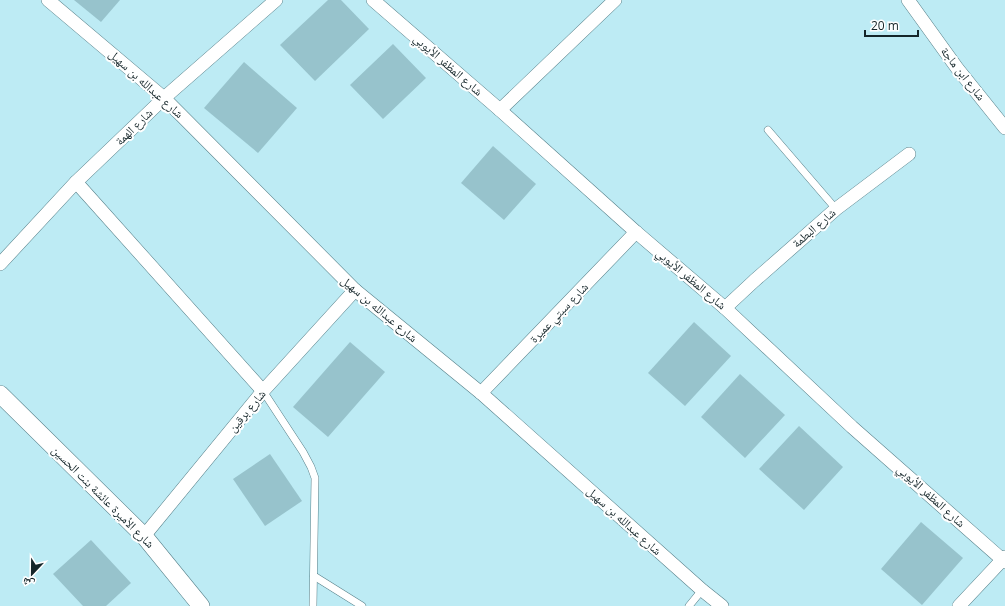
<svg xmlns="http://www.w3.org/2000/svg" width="1005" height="606" font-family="'Open Sans','Noto Naskh Arabic',sans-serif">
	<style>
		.building { fill: #97c3cc }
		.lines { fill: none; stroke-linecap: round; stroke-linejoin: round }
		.service-casing { stroke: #557f88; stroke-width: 8 }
		.minor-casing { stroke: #557f88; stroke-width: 14 }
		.tertiary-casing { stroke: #557f88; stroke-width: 18 }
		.service { stroke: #fff; stroke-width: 7 }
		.minor { stroke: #fff; stroke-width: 13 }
		.tertiary { stroke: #fff; stroke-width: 17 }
		.labels { text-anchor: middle; stroke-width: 4; stroke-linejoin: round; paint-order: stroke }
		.street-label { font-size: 12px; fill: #142529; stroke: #fff }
	</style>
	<rect width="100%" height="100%" fill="#bdebf4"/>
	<g class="building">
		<polygon points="74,0 120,0 101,22"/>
		<polygon points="328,0 341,0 369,29 315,81 280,45"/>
		<polygon points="393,44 426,78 383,119 350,85"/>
		<polygon points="244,62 297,108 258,153 204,108"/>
		<polygon points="493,146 536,184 504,220 461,183"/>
		<polygon points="694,322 731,356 685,406 648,373"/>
		<polygon points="350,342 385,372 328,437 293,407"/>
		<polygon points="740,374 785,415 745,458 701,417"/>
		<polygon points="799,426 843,467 804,510 759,469"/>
		<polygon points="270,454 302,501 265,526 233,479"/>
		<polygon points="921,522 963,558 922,605 881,569"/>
		<polygon points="91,540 131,583 106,606 83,606 53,574"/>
	</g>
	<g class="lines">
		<defs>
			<g id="service">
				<polyline points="768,130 836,209"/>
				<polyline points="263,391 303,452 311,467 315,478 313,606"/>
				<polyline points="314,576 362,606"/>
				<polyline points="689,606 702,590"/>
			</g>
			<g id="minor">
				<polyline points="48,0 164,98 355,290 481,393 702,590 722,606"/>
				<polyline points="373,0 500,110 636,232 725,308 852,427 1005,562"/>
				<polyline points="908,0 957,68 1005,128"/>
				<polyline points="500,110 615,0"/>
				<polyline points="76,182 263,391"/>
				<polyline points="0,264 76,182 164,98 276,0"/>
				<polyline points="725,308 754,281 836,209 909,154"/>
				<polyline points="481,393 636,232"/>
				<polyline points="144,536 263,391 355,290"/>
				<polyline points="959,606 1005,557"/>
			</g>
			<polyline id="tertiary" points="0,394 144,536 201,606"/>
		</defs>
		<use href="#service" class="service-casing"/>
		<use href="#minor" class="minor-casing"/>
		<use href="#tertiary" class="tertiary-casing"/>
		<use href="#service" class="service"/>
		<use href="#minor" class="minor"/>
		<use href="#tertiary" class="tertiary"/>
	</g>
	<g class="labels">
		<g class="street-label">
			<text transform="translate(448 65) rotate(41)" y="4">شارع المظفر الأيوبي</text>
			<text transform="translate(963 74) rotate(52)" y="4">شارع ابن ماجة</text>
			<text transform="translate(146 84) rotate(42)" y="4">شارع عبدالله بن سهيل</text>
			<text transform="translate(134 127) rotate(-44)" y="4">شارع الهمة</text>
			<text transform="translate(814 228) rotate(-41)" y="4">شارع البطمة</text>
			<text transform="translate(691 279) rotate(40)" y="4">شارع المظفر الأيوبي</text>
			<text transform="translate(379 309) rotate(40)" y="4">شارع عبدالله بن سهيل</text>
			<text transform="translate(559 313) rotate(-46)" y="4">شارع سبتي عميرة</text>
			<text transform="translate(247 411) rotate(-50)" y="4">شارع برقين</text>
			<text transform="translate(931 496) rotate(42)" y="4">شارع المظفر الأيوبي</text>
			<text transform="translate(103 497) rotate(45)" y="4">شارع الأميرة عائشة بنت الحسين</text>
			<text transform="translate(624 521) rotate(42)" y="4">شارع عبدالله بن سهيل</text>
		</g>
	</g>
	<g transform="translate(32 574) rotate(202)" stroke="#ffffff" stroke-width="3" paint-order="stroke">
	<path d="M0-3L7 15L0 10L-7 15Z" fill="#142529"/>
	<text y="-6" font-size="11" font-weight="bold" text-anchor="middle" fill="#142529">ش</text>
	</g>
	<path d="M865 30v6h53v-6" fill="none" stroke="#142529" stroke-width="2"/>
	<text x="871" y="30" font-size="12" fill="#142529" stroke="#ffffff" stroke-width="3" paint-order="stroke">20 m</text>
</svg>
